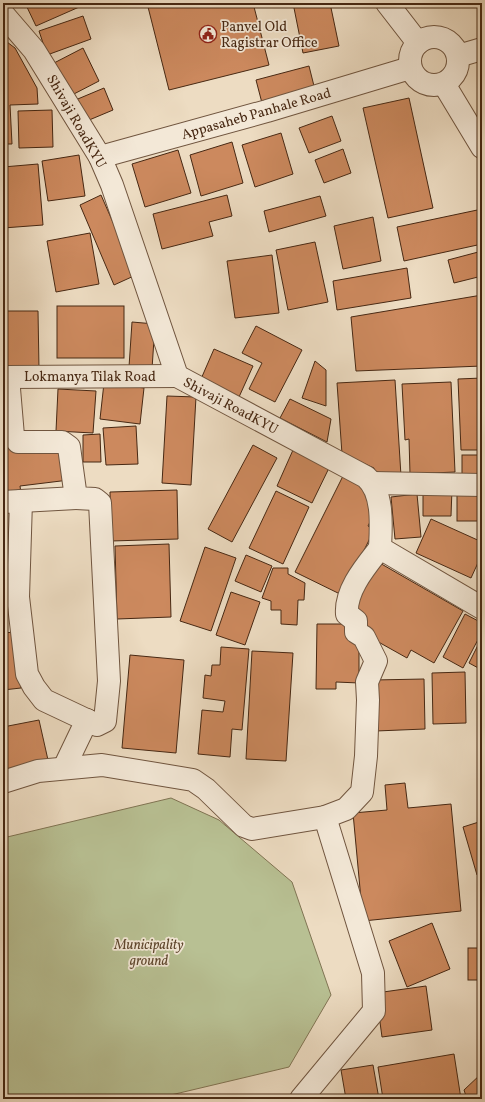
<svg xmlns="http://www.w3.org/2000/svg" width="485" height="1102" font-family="Vollkorn,serif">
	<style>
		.green { fill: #b8c093; stroke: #807453 }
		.building { fill: #cc895e; stroke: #472813 }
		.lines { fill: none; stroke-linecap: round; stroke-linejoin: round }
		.minor-casing { stroke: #70553f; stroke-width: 24 }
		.tertiary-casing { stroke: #70553f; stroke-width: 24 }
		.minor { stroke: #f3e8d7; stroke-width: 22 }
		.tertiary { stroke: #f3e8d7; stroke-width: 22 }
		.labels { text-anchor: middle; stroke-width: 3.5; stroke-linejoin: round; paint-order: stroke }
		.poi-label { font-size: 14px; fill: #472813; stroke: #f3e8d7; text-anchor: start }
		.street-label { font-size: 14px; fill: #472813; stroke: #f3e8d7 }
		.park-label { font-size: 14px; font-style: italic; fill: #5e462d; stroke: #f3e8d7 }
	</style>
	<rect width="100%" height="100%" fill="#eddcc2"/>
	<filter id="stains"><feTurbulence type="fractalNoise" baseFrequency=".005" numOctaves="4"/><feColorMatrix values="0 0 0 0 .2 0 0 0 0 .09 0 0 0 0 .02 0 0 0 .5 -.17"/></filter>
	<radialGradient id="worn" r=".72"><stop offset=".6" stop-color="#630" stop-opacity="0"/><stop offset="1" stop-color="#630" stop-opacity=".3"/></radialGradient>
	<polygon class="green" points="171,798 219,820 292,882 331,995 289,1067 154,1099 3,1099 3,838"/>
	<g class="building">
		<polygon points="25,3 85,3 86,4 36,26"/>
		<polygon points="147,3 253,3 269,65 169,90"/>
		<polygon points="293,3 330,3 339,46 303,53"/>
		<polygon points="83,16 91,39 47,55 39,31"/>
		<polygon points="3,39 15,48 37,88 38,104 10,105 12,144 3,144"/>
		<polygon points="83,48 99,81 70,96 54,63"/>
		<polygon points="309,66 315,90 262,103 256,80"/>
		<polygon points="104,88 113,110 82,123 73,101"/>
		<polygon points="409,98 433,208 388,218 363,108"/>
		<polygon points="52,110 53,147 19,148 18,111"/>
		<polygon points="332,116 341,141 309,153 299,128"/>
		<polygon points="281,133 293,174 255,187 242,145"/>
		<polygon points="232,142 243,183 201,196 190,155"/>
		<polygon points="343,149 351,173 324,183 315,160"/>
		<polygon points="178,150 191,193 145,207 132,164"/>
		<polygon points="79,155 85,196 48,201 42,161"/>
		<polygon points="38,164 43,225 3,228 3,167"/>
		<polygon points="101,195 136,275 114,285 80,205"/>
		<polygon points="227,195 232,216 209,222 213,236 162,249 153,214"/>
		<polygon points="320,196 326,216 269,232 264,211"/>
		<polygon points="482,209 482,244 404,261 397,227"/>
		<polygon points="373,217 381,261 343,269 334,226"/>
		<polygon points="90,233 99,284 56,292 47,241"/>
		<polygon points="315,242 328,302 288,310 276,250"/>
		<polygon points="482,251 482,276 454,283 448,260"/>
		<polygon points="272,255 279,313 235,318 227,261"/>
		<polygon points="407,268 411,298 337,310 333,281"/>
		<polygon points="482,295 482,366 356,371 351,317"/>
		<rect x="57" y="306" width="67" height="52"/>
		<polygon points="3,311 38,311 39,369 3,369"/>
		<polygon points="132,322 155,324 152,369 129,367"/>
		<polygon points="256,326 302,350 275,402 249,389 262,363 242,353"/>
		<polygon points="214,349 253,366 239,397 201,379"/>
		<polygon points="315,361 326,370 326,406 302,398"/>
		<polygon points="482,378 482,450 461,450 458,379"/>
		<polygon points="395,380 401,476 374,478 374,468 342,454 337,383"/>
		<polygon points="451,382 455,472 410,474 409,439 405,440 402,384"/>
		<polygon points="104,383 144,388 140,424 100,419"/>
		<polygon points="58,389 96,391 93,433 56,431"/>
		<polygon points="167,396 196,397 191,485 162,483"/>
		<polygon points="290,399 331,419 327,442 280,418"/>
		<polygon points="3,415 8,448 60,448 69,480 20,486 21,494 3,498"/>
		<polygon points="136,426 138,464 106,465 103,428"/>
		<polygon points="100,434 101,462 83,462 83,435"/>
		<polygon points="253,445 277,458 232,542 208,529"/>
		<polygon points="293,450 329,468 312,503 277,486"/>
		<rect x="462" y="455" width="20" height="24"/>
		<polygon points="344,474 365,485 377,508 368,526 374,530 342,595 295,572"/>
		<polygon points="423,489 452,489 451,516 423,516"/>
		<polygon points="177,490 178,539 111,541 110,492"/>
		<polygon points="276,491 309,507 283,564 249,548"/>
		<rect x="457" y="491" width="25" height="30"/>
		<polygon points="417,494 421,537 395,539 391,497"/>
		<polygon points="431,519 482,542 482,554 471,578 416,553"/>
		<polygon points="169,544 171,617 117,619 115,546"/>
		<polygon points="205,547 236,558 211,631 180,621"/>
		<polygon points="246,555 272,566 261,592 235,581"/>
		<polygon points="378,562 463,611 434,663 411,650 407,658 357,630 351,610"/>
		<polygon points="273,568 288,568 288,574 305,583 304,600 298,600 297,625 281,624 281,610 271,610 271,601 262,598"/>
		<polygon points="482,582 482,598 475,595"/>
		<polygon points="231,592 260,602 245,645 216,635"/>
		<polygon points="465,614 482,623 482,632 463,668 443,657"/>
		<polygon points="317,624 353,624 359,637 359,683 336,682 336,689 316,689"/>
		<polygon points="15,632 21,688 3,690 3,633"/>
		<polygon points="482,637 482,670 469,663"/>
		<polygon points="221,647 249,649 242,730 232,729 230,757 198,754 202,710 223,712 225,701 203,698 205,675 211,676 212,665 220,665"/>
		<polygon points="252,651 293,653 286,761 246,759"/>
		<polygon points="130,655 184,660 176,753 122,748"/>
		<polygon points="465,672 466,723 433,724 432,673"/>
		<polygon points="424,679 425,729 376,731 374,680"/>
		<polygon points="39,720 48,760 7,769 3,753 3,727"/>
		<polygon points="405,783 408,808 451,804 461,911 363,921 353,813 387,810 385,785"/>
		<polygon points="482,821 482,873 477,875 463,827"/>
		<polygon points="432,923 450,969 407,987 389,941"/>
		<rect x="468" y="948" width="14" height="32"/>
		<polygon points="426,986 432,1030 382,1037 376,993"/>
		<polygon points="454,1054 461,1099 383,1099 378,1067"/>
		<polygon points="373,1065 379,1099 346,1099 341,1070"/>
		<polygon points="482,1073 482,1099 467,1099 464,1090"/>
	</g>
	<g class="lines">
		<defs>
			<g id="minor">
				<polyline points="372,483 482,485"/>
				<polyline points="21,501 76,498"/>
				<polyline points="3,502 21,501 18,597 27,674 34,687 44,700 97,725 105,721 109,681 100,503 95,499 76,498 69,447 62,442 18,442 13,436 8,377"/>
				<polyline points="64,768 87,720"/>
				<path d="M3,782l35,-11 64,-6 91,15 13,9 38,37 8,3 73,-12 21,-8 16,-17 4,-36 2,-56 -1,-18 9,-21 -12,-24 -8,-5v-11l-9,-7c-2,-24 19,-48 33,-66"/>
				<polyline points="301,1099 374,1011 373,973 325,817"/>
			</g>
			<g id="tertiary">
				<polyline points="387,3 418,43"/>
				<path d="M3,14l31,36 66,107 12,28 65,191 189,101c18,16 15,49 14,71l102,60"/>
				<circle cx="434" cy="61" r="24"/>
				<polyline points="458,56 482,49"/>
				<polyline points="444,84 482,147"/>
				<polyline points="100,157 267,111 410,68"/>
				<polyline points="3,379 8,377 177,376"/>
			</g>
		</defs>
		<use href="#minor" class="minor-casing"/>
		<use href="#tertiary" class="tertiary-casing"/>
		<use href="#minor" class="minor"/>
		<use href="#tertiary" class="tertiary"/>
	</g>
	<defs>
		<symbol id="civic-ring" viewBox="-11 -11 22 22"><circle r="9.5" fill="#f3e8d7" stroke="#8f2418" stroke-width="1.5"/><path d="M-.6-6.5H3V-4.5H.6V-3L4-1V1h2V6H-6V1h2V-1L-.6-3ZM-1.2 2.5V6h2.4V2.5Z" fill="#8f2418"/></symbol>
	</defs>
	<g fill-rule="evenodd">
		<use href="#civic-ring" x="198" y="24" width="20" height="20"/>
	</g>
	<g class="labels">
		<g class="poi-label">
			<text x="221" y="31">Panvel Old<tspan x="221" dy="16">Ragistrar Office</tspan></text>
		</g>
		<g class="street-label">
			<text transform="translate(256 113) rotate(-16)" y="5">Appasaheb Panhale Road</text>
			<text transform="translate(77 121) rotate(60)" y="5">Shivaji RoadKYU</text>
			<text x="90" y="381">Lokmanya Tilak Road</text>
			<text transform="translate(231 405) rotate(28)" y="5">Shivaji RoadKYU</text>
		</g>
		<g class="park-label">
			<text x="149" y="949">Municipality<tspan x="149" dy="16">ground</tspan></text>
		</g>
	</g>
	<rect width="485" height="1102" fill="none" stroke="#eddcc2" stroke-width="16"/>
	<rect x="4" y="4" width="477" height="1094" fill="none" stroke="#472813" stroke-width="2"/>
	<rect x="8" y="8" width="469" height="1086" fill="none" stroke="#472813"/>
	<rect width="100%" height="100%" filter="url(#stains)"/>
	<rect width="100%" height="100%" fill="url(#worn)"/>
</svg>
